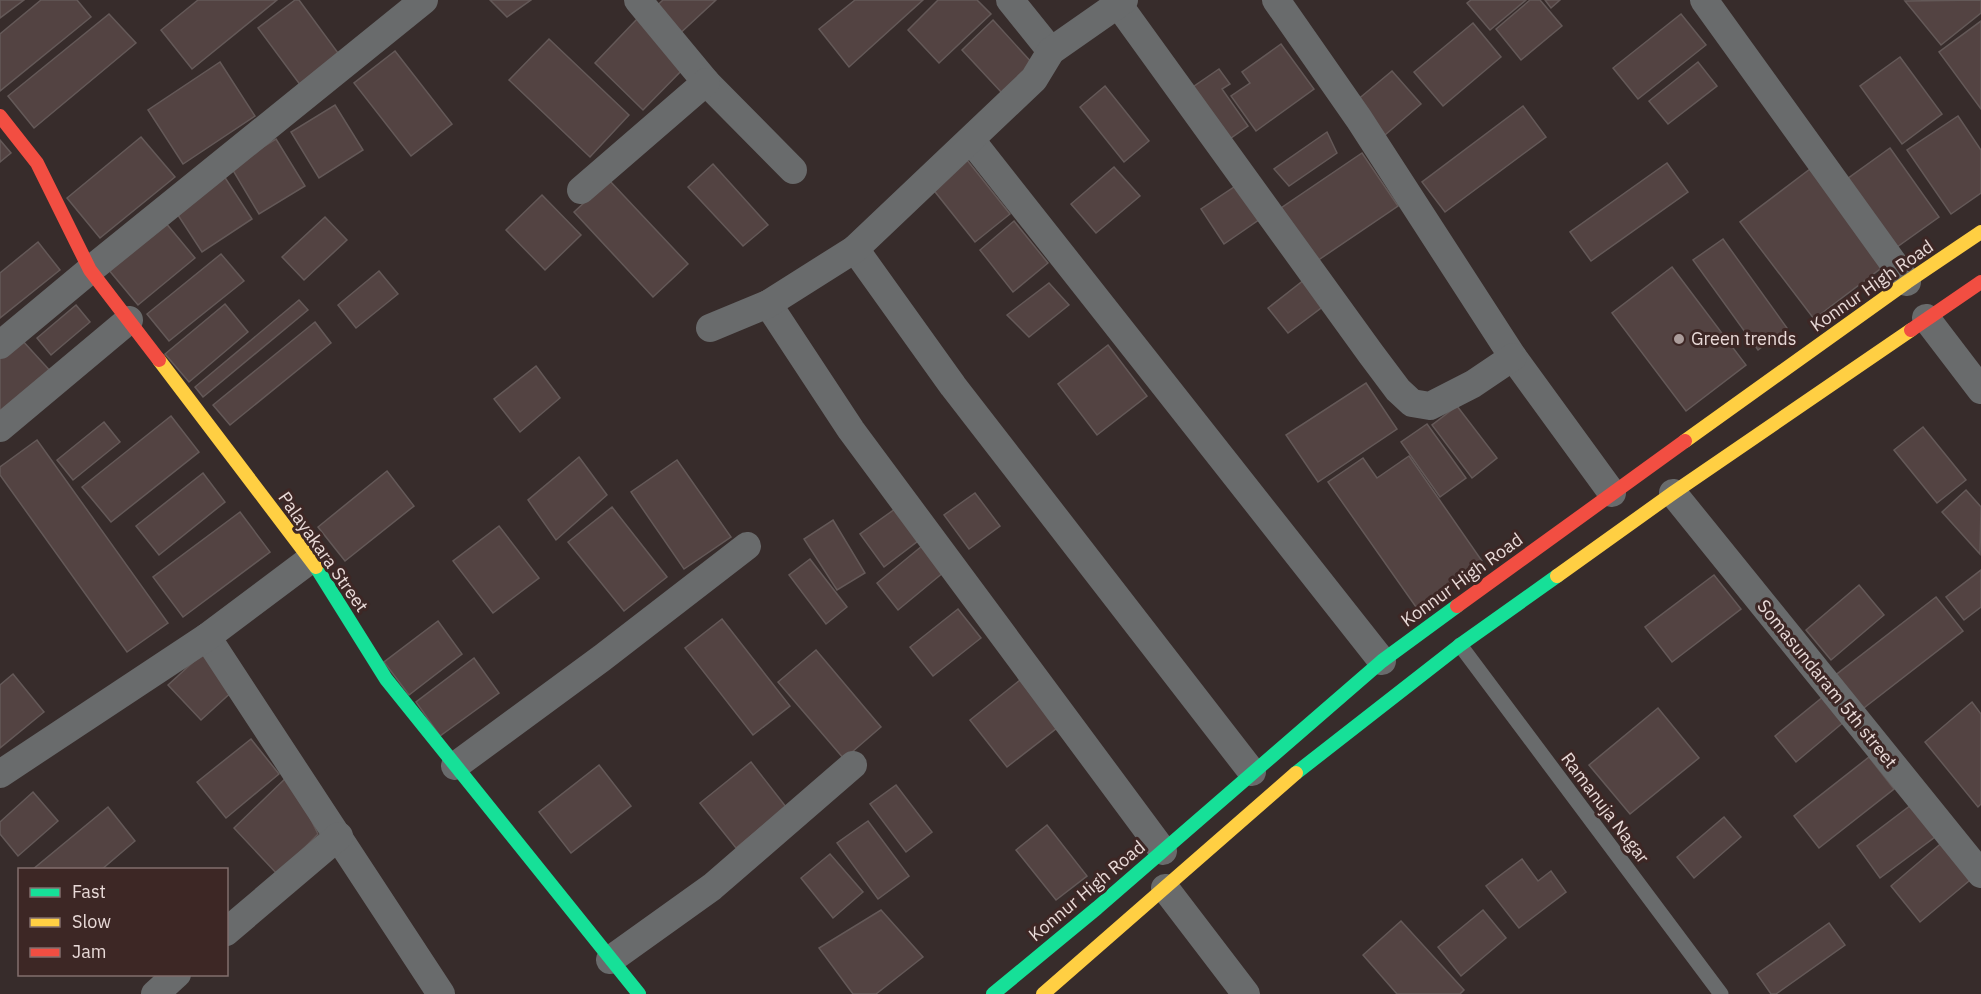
<svg xmlns="http://www.w3.org/2000/svg" width="1981" height="994" font-family="'IBM Plex Sans',sans-serif">
	<style>
		.building { fill: #534342; stroke: #645958; stroke-width: 1.5 }
		.lines { fill: none; stroke-linecap: round; stroke-linejoin: round }
		.lane { stroke: #696b6c; stroke-width: 15 }
		.street { stroke: #696b6c; stroke-width: 28 }
		.fast { stroke: #16e098; stroke-width: 14 }
		.slow { stroke: #ffcf43; stroke-width: 14 }
		.jam { stroke: #f24e42; stroke-width: 14 }
		.poi-dot { fill: #ab9d9b; stroke: #3d2725; stroke-width: 2 }
		.labels { text-anchor: middle; stroke-width: 6; stroke-linejoin: round; paint-order: stroke }
		.street-label { font-size: 18px; fill: #e9dad8; stroke: #3d2725 }
		.poi-label { font-size: 18px; fill: #e9dad8; stroke: #3d2725; text-anchor: start }
	</style>
	<rect width="100%" height="100%" fill="#372c2b"/>
	<g class="building">
		<polygon points="0,0 24,0 0,18"/>
		<polygon points="41,0 77,0 91,17 0,91 0,34"/>
		<polygon points="198,0 277,0 192,69 161,30"/>
		<polygon points="295,0 299,0 341,57 301,86 258,28"/>
		<polygon points="490,0 531,0 507,17"/>
		<polygon points="663,0 716,0 675,38 651,11"/>
		<polygon points="855,0 923,0 849,67 819,29"/>
		<polygon points="938,0 977,0 991,14 939,63 908,30"/>
		<polygon points="1471,0 1526,0 1490,30 1467,3"/>
		<polygon points="1530,0 1540,0 1562,26 1521,60 1496,29"/>
		<polygon points="1545,0 1560,0 1551,8"/>
		<polygon points="1981,0 1981,13 1941,45 1905,1"/>
		<polygon points="109,14 136,43 34,128 8,96"/>
		<polygon points="1681,14 1706,45 1638,99 1613,68"/>
		<polygon points="637,19 686,66 643,110 595,63"/>
		<polygon points="993,20 1033,64 1002,93 962,50"/>
		<polygon points="1981,21 1981,109 1939,52"/>
		<polygon points="1473,23 1501,57 1443,106 1414,72"/>
		<polygon points="549,39 629,115 590,157 509,80"/>
		<polygon points="1281,44 1314,89 1256,131 1231,96 1250,83 1242,72"/>
		<polygon points="395,51 452,124 411,156 354,83"/>
		<polygon points="1900,57 1942,114 1902,144 1860,86"/>
		<polygon points="220,62 255,116 183,164 148,110"/>
		<polygon points="1698,62 1717,86 1668,124 1649,101"/>
		<polygon points="1219,69 1230,84 1222,89 1248,126 1224,143 1187,91"/>
		<polygon points="1392,71 1421,104 1385,135 1356,101"/>
		<polygon points="1105,86 1149,141 1124,162 1080,107"/>
		<polygon points="335,105 363,150 319,178 291,132"/>
		<polygon points="1523,106 1546,137 1445,212 1422,182"/>
		<polygon points="1958,116 1981,150 1981,193 1951,214 1907,150"/>
		<polygon points="1327,132 1337,153 1289,186 1274,169"/>
		<polygon points="141,137 175,177 100,238 67,198"/>
		<polygon points="276,139 305,186 259,214 231,167"/>
		<polygon points="0,140 11,153 0,162"/>
		<polygon points="1890,148 1939,217 1897,247 1847,179"/>
		<polygon points="1362,153 1398,206 1317,261 1281,208"/>
		<polygon points="967,160 1010,214 975,242 932,188"/>
		<polygon points="1667,163 1688,192 1591,261 1570,232"/>
		<polygon points="713,164 768,225 743,246 688,187"/>
		<polygon points="1114,167 1140,196 1096,233 1071,204"/>
		<polygon points="1810,169 1884,266 1814,319 1740,222"/>
		<polygon points="222,173 252,219 202,252 172,206"/>
		<polygon points="609,180 688,264 653,297 574,212"/>
		<polygon points="1240,183 1263,217 1224,244 1201,209"/>
		<polygon points="542,195 581,235 545,270 506,230"/>
		<polygon points="160,216 195,258 138,305 103,263"/>
		<polygon points="325,217 347,240 304,280 282,257"/>
		<polygon points="1014,221 1048,263 1013,292 980,250"/>
		<polygon points="1723,239 1787,328 1758,350 1693,260"/>
		<polygon points="38,242 60,270 0,318 0,273"/>
		<polygon points="221,254 244,281 169,341 147,314"/>
		<polygon points="1672,267 1746,365 1686,411 1612,313"/>
		<polygon points="379,271 398,294 356,328 338,305"/>
		<polygon points="1309,276 1329,302 1288,333 1268,308"/>
		<polygon points="1049,283 1069,305 1029,337 1007,315"/>
		<polygon points="299,300 308,310 203,397 195,387"/>
		<polygon points="225,304 248,332 189,382 165,354"/>
		<polygon points="76,305 90,322 51,355 37,338"/>
		<polygon points="315,322 331,343 230,425 213,405"/>
		<polygon points="21,339 52,373 0,411 0,358"/>
		<polygon points="1108,345 1147,396 1097,435 1058,384"/>
		<polygon points="536,366 560,398 520,432 494,399"/>
		<polygon points="1366,383 1397,429 1318,482 1286,435"/>
		<polygon points="1457,406 1497,458 1472,478 1432,425"/>
		<polygon points="171,416 199,452 111,522 82,487"/>
		<polygon points="104,422 120,442 73,480 57,460"/>
		<polygon points="1427,424 1466,478 1440,497 1401,442"/>
		<polygon points="1923,427 1966,480 1937,503 1894,450"/>
		<polygon points="37,440 168,623 127,652 0,475 0,467"/>
		<polygon points="1409,456 1482,561 1416,607 1328,482 1363,458 1377,478"/>
		<polygon points="579,457 607,495 556,540 528,500"/>
		<polygon points="677,460 731,537 684,569 631,492"/>
		<polygon points="387,471 414,506 345,561 318,527"/>
		<polygon points="203,473 225,502 159,555 136,526"/>
		<polygon points="1966,490 1981,507 1980,554 1942,512"/>
		<polygon points="975,493 1000,526 969,549 944,515"/>
		<polygon points="612,507 667,577 624,611 568,542"/>
		<polygon points="895,509 918,541 884,567 860,534"/>
		<polygon points="240,512 270,552 183,617 153,577"/>
		<polygon points="833,520 865,573 837,590 804,539"/>
		<polygon points="499,526 539,578 493,613 453,561"/>
		<polygon points="922,546 944,572 898,610 877,583"/>
		<polygon points="810,559 847,607 826,624 789,575"/>
		<polygon points="1981,570 1981,607 1964,620 1946,597"/>
		<polygon points="1714,575 1741,609 1672,662 1645,627"/>
		<polygon points="1859,585 1884,615 1831,660 1806,630"/>
		<polygon points="1936,597 1963,631 1860,711 1833,677"/>
		<polygon points="958,609 981,638 933,676 910,647"/>
		<polygon points="722,619 790,706 753,735 685,648"/>
		<polygon points="438,621 462,654 409,695 384,662"/>
		<polygon points="816,650 881,727 844,759 778,682"/>
		<polygon points="203,653 235,689 201,720 168,685"/>
		<polygon points="474,658 499,693 440,736 416,702"/>
		<polygon points="13,674 44,712 0,748 0,685"/>
		<polygon points="1020,680 1057,728 1007,767 970,720"/>
		<polygon points="1824,696 1845,721 1796,762 1775,736"/>
		<polygon points="1972,702 1981,714 1981,804 1978,807 1925,742"/>
		<polygon points="1658,708 1699,758 1630,814 1589,765"/>
		<polygon points="251,739 279,774 226,818 197,782"/>
		<polygon points="1869,757 1894,789 1819,848 1794,816"/>
		<polygon points="751,762 786,807 736,848 700,803"/>
		<polygon points="599,765 631,806 571,853 539,812"/>
		<polygon points="289,775 318,834 278,875 234,828"/>
		<polygon points="896,785 932,832 906,852 870,804"/>
		<polygon points="33,792 58,821 18,856 0,834 0,822"/>
		<polygon points="1915,802 1939,834 1880,878 1857,846"/>
		<polygon points="108,807 135,841 101,870 32,870"/>
		<polygon points="1724,817 1741,837 1694,878 1677,857"/>
		<polygon points="868,821 909,876 878,899 837,843"/>
		<polygon points="1047,825 1087,876 1056,900 1016,850"/>
		<polygon points="1945,840 1975,876 1920,922 1891,886"/>
		<polygon points="830,854 863,892 833,918 801,878"/>
		<polygon points="1522,859 1538,881 1551,871 1566,892 1519,928 1486,886"/>
		<polygon points="881,910 923,957 876,994 853,994 819,948"/>
		<polygon points="1483,910 1506,938 1461,976 1438,947"/>
		<polygon points="1401,921 1464,990 1460,994 1397,994 1363,955"/>
		<polygon points="1829,923 1845,945 1776,994 1771,994 1757,974"/>
	</g>
	<g class="lines">
		<polyline class="lane" points="1460,645 1721,994"/>
		<g class="street">
			<polyline points="638,0 706,82 793,170"/>
			<polyline points="1010,0 1051,51"/>
			<polyline points="1276,0 1359,119 1513,357 1612,493"/>
			<polyline points="1704,0 1907,282"/>
			<polyline points="1118,4 1371,354 1398,390 1412,403 1430,406 1473,384 1513,357"/>
			<polyline points="971,140 1382,661"/>
			<polyline points="581,190 706,82"/>
			<polyline points="855,249 953,386 1252,772"/>
			<polyline points="768,304 851,430 1163,851"/>
			<polyline points="1926,318 1981,390"/>
			<polyline points="710,328 768,304 855,249 1034,79 1051,51 1124,0"/>
			<polyline points="0,345 90,270 424,0"/>
			<polyline points="0,428 129,320"/>
			<polyline points="1673,493 1981,874"/>
			<polyline points="207,637 441,994"/>
			<polyline points="455,766 602,658 747,546"/>
			<polyline points="0,774 207,637 311,559"/>
			<polyline points="1165,888 1246,994"/>
			<polyline points="226,932 339,836"/>
			<polyline points="610,960 712,887 853,765"/>
			<polyline points="155,994 177,974"/>
		</g>
		<g class="fast">
			<polyline points="316,567 386,679 639,994"/>
			<polyline points="1296,773 1460,645 1557,576"/>
			<polyline points="993,994 1097,908 1382,661 1457,606"/>
		</g>
		<g class="slow">
			<polyline points="159,360 316,567"/>
			<polyline points="1685,441 1907,282 1981,232"/>
			<polyline points="1557,576 1673,493 1911,330"/>
			<polyline points="1043,994 1296,773"/>
		</g>
		<g class="jam">
			<polyline points="0,116 37,163 90,270 159,360"/>
			<polyline points="1911,330 1981,282"/>
			<polyline points="1457,606 1685,441"/>
		</g>
	</g>
	<circle class="poi-dot" cx="1679" cy="339" r="6"/>
	<g class="labels">
		<g class="street-label">
			<text transform="translate(1872 286) rotate(-35)" y="6">Konnur High Road</text>
			<text transform="translate(323 552) rotate(55)" y="6">Palayakara Street</text>
			<text transform="translate(1462 580) rotate(-36)" y="6">Konnur High Road</text>
			<text transform="translate(1827 684) rotate(51)" y="6">Somasundaram 5th street</text>
			<text transform="translate(1605 808) rotate(53)" y="6">Ramanuja Nagar</text>
			<text transform="translate(1087 891) rotate(-40)" y="6">Konnur High Road</text>
		</g>
		<g class="poi-label">
			<text x="1691" y="345">Green trends</text>
		</g>
	</g>
	<rect x="18" y="868" width="210" height="108" fill="#3d2725" stroke="#826f6d" stroke-width="1.5"/>
	<rect x="30" y="888" width="30" height="9" fill="#16e098" stroke="#826f6d" stroke-width="1.5"/>
	<text x="72" y="898" font-size="18" fill="#e9dad8">Fast</text>
	<rect x="30" y="918" width="30" height="9" fill="#ffcf43" stroke="#826f6d" stroke-width="1.5"/>
	<text x="72" y="928" font-size="18" fill="#e9dad8">Slow</text>
	<rect x="30" y="948" width="30" height="9" fill="#f24e42" stroke="#826f6d" stroke-width="1.5"/>
	<text x="72" y="958" font-size="18" fill="#e9dad8">Jam</text>
</svg>
